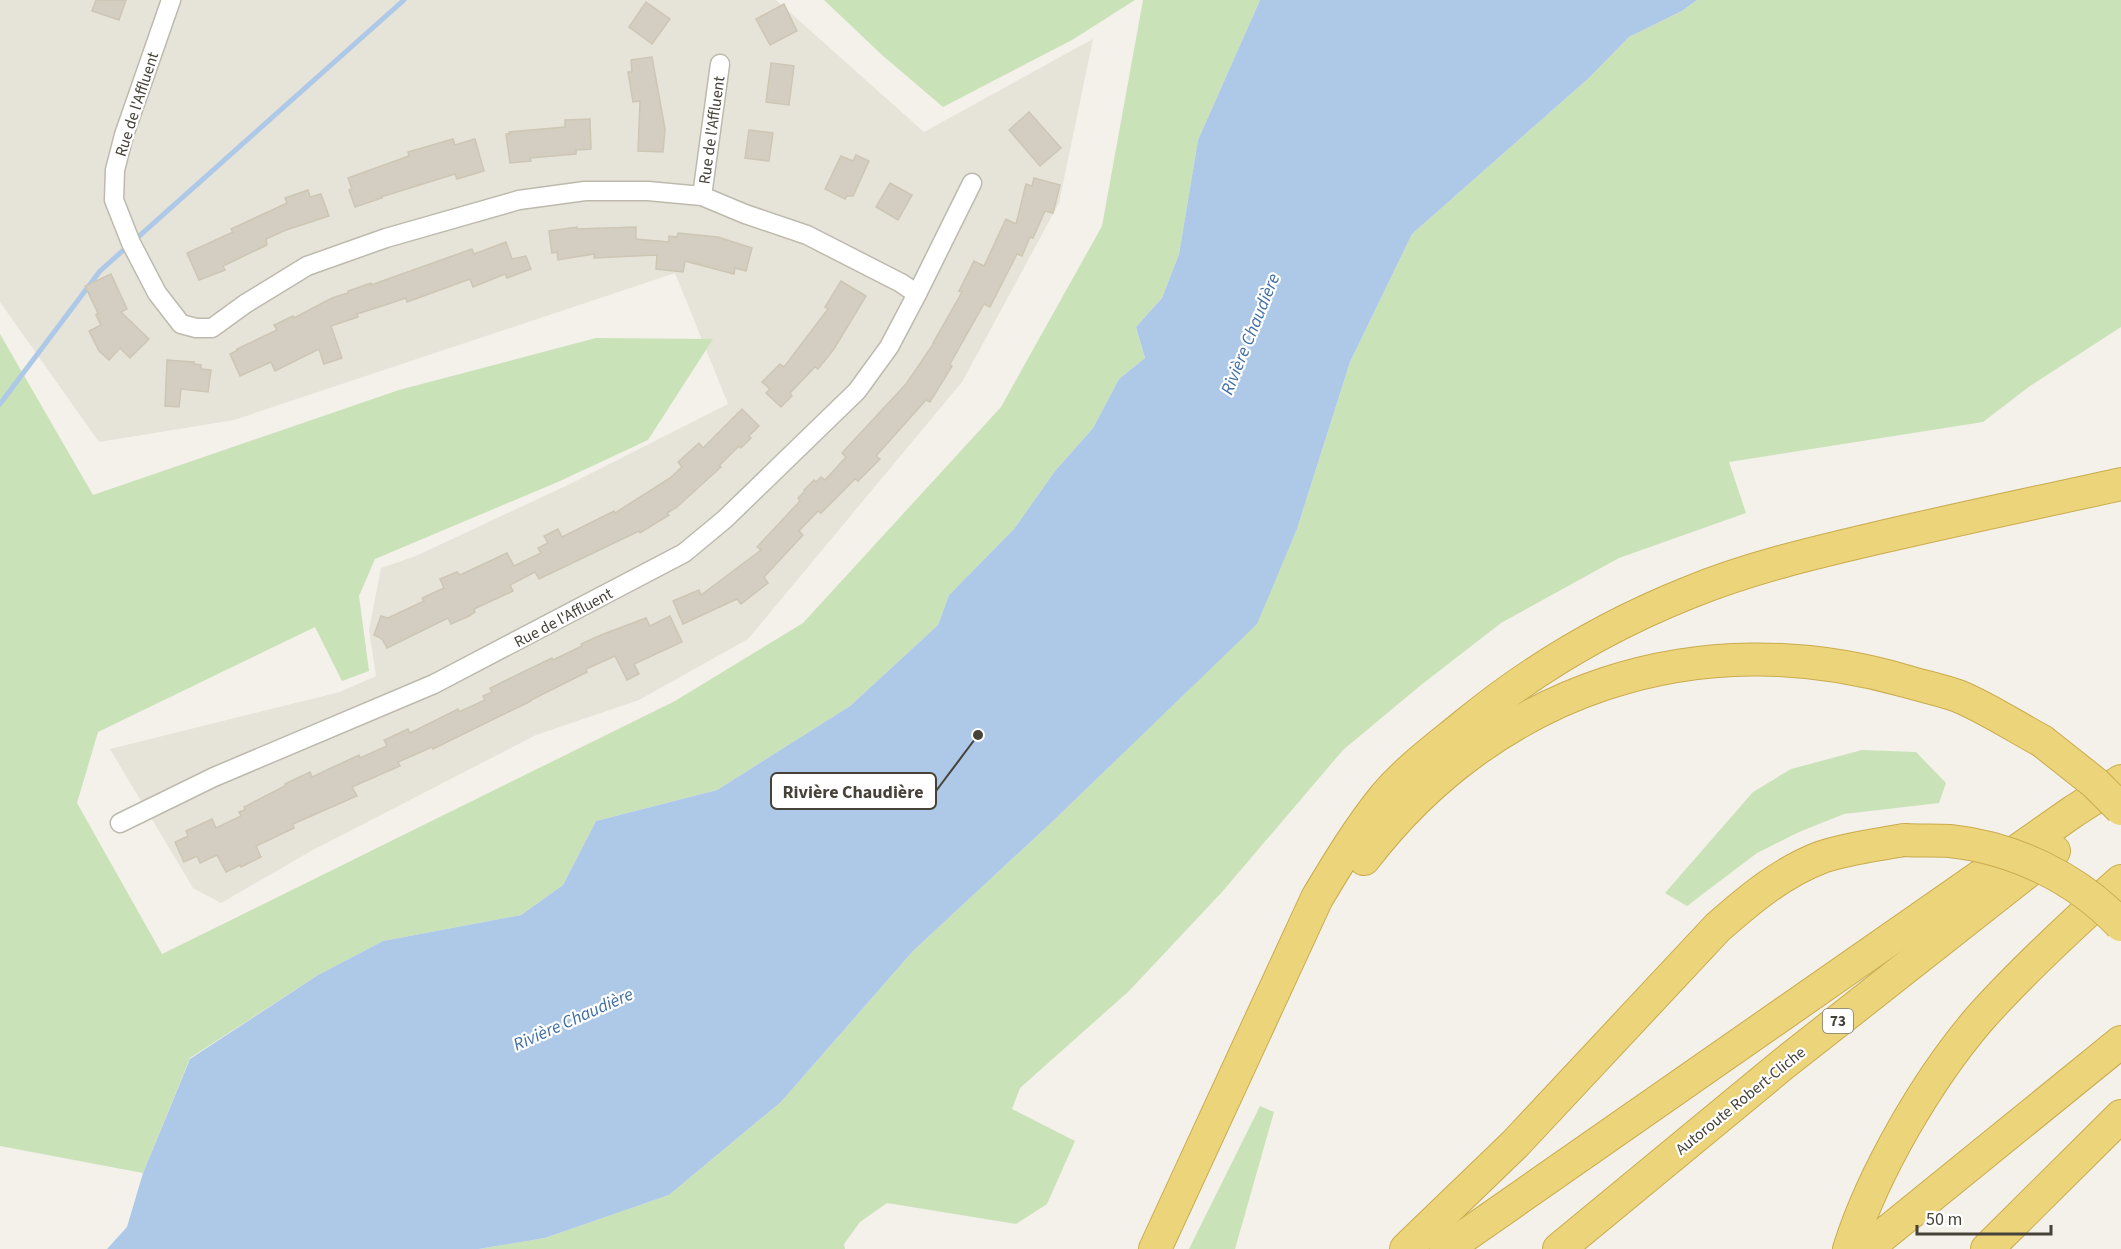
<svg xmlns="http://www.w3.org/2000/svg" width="2121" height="1249" font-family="'Source Sans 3',sans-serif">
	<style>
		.residential { fill: #e6e3d9 }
		.green { fill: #cae2b8 }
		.water { fill: #aec9e8 }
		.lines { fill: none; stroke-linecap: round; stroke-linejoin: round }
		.stream { stroke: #aec9e8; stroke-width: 5 }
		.building { fill: #d3cec1; stroke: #cdc6b5; stroke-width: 1.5 }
		.minor-casing { stroke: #bdbaad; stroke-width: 21 }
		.motorway-casing { stroke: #caab4c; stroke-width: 34 }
		.minor { stroke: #fff; stroke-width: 18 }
		.motorway { stroke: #ecd47b; stroke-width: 32 }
		.motorway-bridge-casing { stroke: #caab4c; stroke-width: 34; stroke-linecap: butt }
		.motorway-bridge { stroke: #ecd47b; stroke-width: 32 }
		.labels { text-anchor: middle; stroke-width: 4.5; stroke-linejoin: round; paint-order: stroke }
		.shield { fill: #fff; stroke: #7e7b74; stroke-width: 1.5 }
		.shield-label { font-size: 15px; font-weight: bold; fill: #464239 }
		.street-label { font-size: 16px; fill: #464239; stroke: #fff }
		.water-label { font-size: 18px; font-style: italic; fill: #3f6da5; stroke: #fff }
		.leader { fill: none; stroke: #464239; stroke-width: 2 }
		.callout-dot { fill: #464239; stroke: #fff; stroke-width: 2 }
		.callout { fill: #fff; stroke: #464239; stroke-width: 2 }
		.callout-label { font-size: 18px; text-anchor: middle; font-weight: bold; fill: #464239 }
	</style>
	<rect width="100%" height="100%" fill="#f3f1ea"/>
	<polygon class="residential" points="0,0 776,0 924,132 1093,39 1059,203 962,382 748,639 639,700 536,735 311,851 221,903 193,888 110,749 340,692 376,676 369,630 381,568 416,556 570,484 728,404 675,273 234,420 99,442 0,302"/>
	<g class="green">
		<polygon points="824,0 1135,0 1072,40 943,107 882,55"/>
		<polygon points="1143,0 1260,0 1198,140 1179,254 1162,298 1136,327 1145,358 1119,379 1093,428 1055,471 1014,529 949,595 938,625 850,706 717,790 596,821 563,885 521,915 383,941 318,975 190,1058 143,1173 0,1146 0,334 93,495 399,390 596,338 713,339 648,440 560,481 375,559 359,596 369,671 342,681 315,627 98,732 77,803 162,954 675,701 803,623 1001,407 1102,226"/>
		<polygon points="1697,0 2121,0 2121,327 2030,386 1983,422 1729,462 1746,513 1619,558 1501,623 1421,685 1343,750 1222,892 1129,991 1020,1088 1012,1109 1075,1141 1047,1204 1016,1224 887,1203 860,1222 844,1244 845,1249 479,1249 545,1238 669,1195 781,1102 913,951 1052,822 1256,624 1297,529 1350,362 1412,234 1590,77 1629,37 1682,11"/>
		<polygon points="1862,750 1916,752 1946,783 1939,803 1844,814 1799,832 1757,853 1687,906 1665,893 1753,792 1791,769"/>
		<polygon points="1260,1106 1274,1112 1235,1249 1189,1249"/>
	</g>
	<polygon class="water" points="1260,0 1697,0 1682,11 1629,37 1590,77 1412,234 1350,362 1297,529 1257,624 1052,822 913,951 781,1102 669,1195 545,1238 479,1249 107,1249 127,1227 143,1173 190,1059 318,975 383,941 521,915 563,885 596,821 717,790 850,706 938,625 949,595 1014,529 1055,471 1093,428 1119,379 1145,358 1136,327 1162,298 1179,254 1198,140"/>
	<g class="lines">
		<polyline class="stream" points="0,404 100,271 404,0"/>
	</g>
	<g class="building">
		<polygon points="96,0 126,0 119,20 92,11"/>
		<polygon points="646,2 670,19 652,44 629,27"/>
		<polygon points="784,4 797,31 770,45 756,19"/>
		<polygon points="652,57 665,129 663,152 638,151 640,101 633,102 628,72 632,72 631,60"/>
		<polygon points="771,63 794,66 789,105 766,102"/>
		<polygon points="1029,112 1061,148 1040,166 1009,130"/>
		<polygon points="590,119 591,149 576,150 576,154 530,158 531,161 510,163 506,134 510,134 509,132 565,127 565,120"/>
		<polygon points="749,130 773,133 769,161 745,158"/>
		<polygon points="453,139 455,145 475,139 484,171 457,179 455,174 381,197 382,198 355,207 349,190 352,189 348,178 409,156 408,152"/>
		<polygon points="856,155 869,161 853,196 847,196 845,199 825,189 841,156 853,161"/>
		<polygon points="1034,178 1060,185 1053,213 1045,211 1033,238 1030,237 1022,256 1017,254 990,307 984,304 950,364 952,366 930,402 926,400 876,456 880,459 858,481 855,479 821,513 818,511 799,531 803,535 764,577 768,583 741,604 737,599 683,624 673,601 699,590 701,595 761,550 757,547 800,501 798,498 805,491 804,490 814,480 816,482 821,477 825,480 846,457 842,453 906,384 934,343 933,343 962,292 959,291 974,261 984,266 1006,219 1016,224 1026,184 1032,186"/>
		<polygon points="890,183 912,195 898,220 876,207"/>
		<polygon points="308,190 310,197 321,194 329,216 286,230 266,239 267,245 223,266 225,270 199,280 187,253 233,232 231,229 287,203 285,198"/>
		<polygon points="577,227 577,229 636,227 636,239 669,242 669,236 677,237 678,233 718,237 752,248 746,271 735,268 734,274 685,261 683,272 656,269 657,255 594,258 594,254 558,260 557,252 552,253 549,231"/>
		<polygon points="506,242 512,259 526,256 531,269 507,278 505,274 473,287 470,279 407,302 406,298 382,306 357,314 358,317 331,326 342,358 324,364 319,349 275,371 271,362 240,376 230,354 238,350 237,349 277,330 274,325 293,316 294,318 332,298 348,293 348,291 371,283 371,285 472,249 474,254"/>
		<polygon points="111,274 127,309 121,312 149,339 130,358 120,348 109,360 99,351 89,331 101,325 96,315 98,313 85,286"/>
		<polygon points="841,281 866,296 834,349 818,369 815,367 790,393 792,396 781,407 766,393 770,389 762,382 780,364 784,367 828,309 825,307"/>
		<polygon points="167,360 194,362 194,364 201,365 201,369 211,370 208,392 181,389 179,407 165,406"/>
		<polygon points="742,409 759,426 749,436 751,438 741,448 739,446 719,466 721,467 677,507 667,513 669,515 640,533 639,531 539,579 535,572 510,585 513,591 474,609 475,612 469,616 451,624 448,618 387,648 382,639 374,635 381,616 388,618 424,601 422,598 444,588 440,579 457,572 460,575 507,553 514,566 541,553 538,548 548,543 544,536 558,529 562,537 614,511 615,513 670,478 682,467 678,462 699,443 703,448"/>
		<polygon points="670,616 682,642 634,664 639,674 627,680 615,656 586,669 587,672 531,700 531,701 433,749 432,747 398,762 400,766 352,787 357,796 293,824 294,828 256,846 261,857 241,867 240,865 226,872 217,855 200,863 197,856 184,862 175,842 188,836 186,831 212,819 216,828 241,816 239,812 245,810 244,807 285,786 285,784 310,772 312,777 359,755 360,758 387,746 384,740 408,729 410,733 458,709 459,712 485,700 483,696 492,692 490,688 552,658 553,660 582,646 581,644 601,635 646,618 650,626"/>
	</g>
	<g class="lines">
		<defs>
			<g id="minor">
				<polyline points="702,196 720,64"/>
				<polyline points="917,294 972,183"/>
				<polyline points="120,823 214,777 434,684 684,553 725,519 857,391 889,347 917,294 901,283 807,235 745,214 702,196 648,191 585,191 519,200 386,238 307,266 245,304 212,328 196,328 181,324 157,293 131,243 114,200 115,170 124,135 171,0"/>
			</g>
			<g id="motorway">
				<path d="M1364,859c131,-171 334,-238 541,-178 17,5 36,9 53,15 29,12 56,30 84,45"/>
				<path d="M1155,1249l162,-351c21,-35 42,-70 68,-102 23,-27 53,-49 81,-72 66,-54 142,-99 222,-131 61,-25 125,-40 189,-55 81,-19 163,-36 244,-54"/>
				<path d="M1406,1249l109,-105 203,-217c32,-28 64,-55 104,-70 26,-9 55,-12 82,-17"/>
				<polyline points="1446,1249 2074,811 2121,781"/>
				<polyline points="1559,1249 1782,1065 2054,851"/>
				<path d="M1849,1249c24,-76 79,-171 132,-232 43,-48 92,-93 140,-136"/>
				<polyline points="1866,1249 2121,1042"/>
				<polyline points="1987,1249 2121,1116"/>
			</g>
		</defs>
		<use href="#minor" class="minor-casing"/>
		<use href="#motorway" class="motorway-casing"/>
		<use href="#minor" class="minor"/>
		<use href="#motorway" class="motorway"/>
		<defs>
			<g id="motorway-bridge">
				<polyline points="2042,741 2095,783 2121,809"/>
				<path d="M1904,840c16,1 31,0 46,1 64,7 127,37 171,84"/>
			</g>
		</defs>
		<use href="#motorway-bridge" class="motorway-bridge-casing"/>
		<use href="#motorway-bridge" class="motorway-bridge"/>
	</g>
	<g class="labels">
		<rect class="shield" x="1823" y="1009" width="30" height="24" rx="4.5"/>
		<g class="shield-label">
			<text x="1838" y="1026">73</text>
		</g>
		<g class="street-label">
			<text transform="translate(136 104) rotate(-72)" y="6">Rue de l'Affluent</text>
			<text transform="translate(711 130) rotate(-82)" y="6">Rue de l'Affluent</text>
			<text transform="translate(563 617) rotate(-28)" y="6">Rue de l'Affluent</text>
			<text transform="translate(1740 1100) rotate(-39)" y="6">Autoroute Robert-Cliche</text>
		</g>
		<g class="water-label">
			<text transform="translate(1250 334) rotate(-68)" y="6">Rivière Chaudière</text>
			<text transform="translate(573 1019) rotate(-24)" y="6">Rivière Chaudière</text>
		</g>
	</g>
	<path class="leader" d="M978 735L936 791"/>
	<circle class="callout-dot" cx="978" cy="735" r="6"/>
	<rect class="callout" x="771" y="773" width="165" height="36" rx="6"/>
	<g class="callout-label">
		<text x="853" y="798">Rivière Chaudière</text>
	</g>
	<path d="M1917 1225v9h134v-9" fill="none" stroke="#464239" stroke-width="3"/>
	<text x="1926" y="1225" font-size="18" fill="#464239" stroke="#ffffff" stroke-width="4.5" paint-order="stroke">50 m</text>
</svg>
